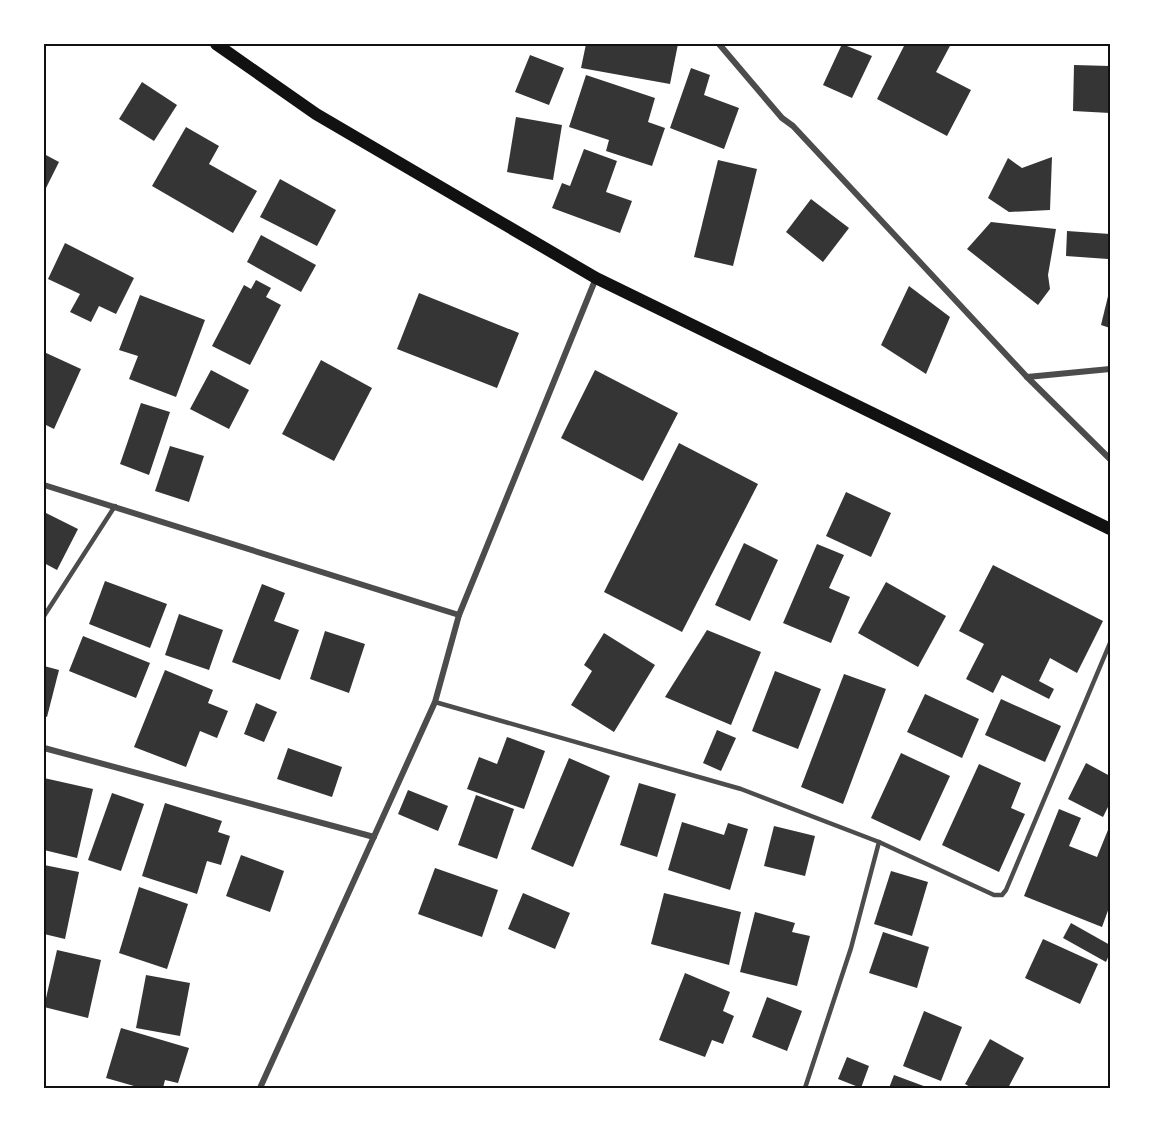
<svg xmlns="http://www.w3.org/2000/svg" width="1154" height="1132" font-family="'Varela Round',sans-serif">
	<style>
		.building { fill: #353535 }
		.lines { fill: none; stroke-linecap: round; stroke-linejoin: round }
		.service { stroke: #4c4c4c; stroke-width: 4.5 }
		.minor { stroke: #4c4c4c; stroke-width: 6 }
		.secondary { stroke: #111; stroke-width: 12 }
		.neatline { fill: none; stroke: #111; stroke-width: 2 }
	</style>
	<rect width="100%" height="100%" fill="#fff"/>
	<g class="building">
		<polygon points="586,44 678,44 670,84 581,68"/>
		<polygon points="842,44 872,56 852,98 823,85"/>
		<polygon points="905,44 951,44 936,72 971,90 947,136 877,99"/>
		<polygon points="530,55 564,68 549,105 515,92"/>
		<polygon points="1074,65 1110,66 1110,113 1073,111"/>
		<polygon points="691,68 710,75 704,95 739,108 724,149 670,128"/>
		<polygon points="586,75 655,98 648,122 665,128 652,166 606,151 609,140 569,127"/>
		<polygon points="142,82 177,105 154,141 119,119"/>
		<polygon points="516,117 562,125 553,180 507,172"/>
		<polygon points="186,127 219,146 209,164 257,191 233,233 152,186"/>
		<polygon points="584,149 617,161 606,192 632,201 620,233 552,208 562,183 570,186"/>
		<polygon points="44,154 59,162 44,192"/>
		<polygon points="1052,157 1050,210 1009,212 988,198 1008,158 1022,168"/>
		<polygon points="718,160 757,169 733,266 694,257"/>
		<polygon points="280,179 336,210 317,246 260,217"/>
		<polygon points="811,199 849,228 823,262 786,232"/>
		<polygon points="991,222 1056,229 1048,275 1050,289 1038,305 967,249"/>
		<polygon points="1067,231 1110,234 1108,259 1066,256"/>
		<polygon points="261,235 316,265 301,292 247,262"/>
		<polygon points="65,243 134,278 116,314 99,306 91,322 70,312 80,294 48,279"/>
		<polygon points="256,280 271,288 266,297 281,305 250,365 212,346 244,285 251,289"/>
		<polygon points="909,286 950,317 926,374 881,345"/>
		<polygon points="1110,288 1110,328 1101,325"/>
		<polygon points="419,293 519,333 497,388 397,349"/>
		<polygon points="140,295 205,320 176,397 129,379 138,356 119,350"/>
		<polygon points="44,352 81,369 54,429 44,424"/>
		<polygon points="321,360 372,388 334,461 282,434"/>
		<polygon points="211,370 249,390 229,429 190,409"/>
		<polygon points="595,370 678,413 643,481 561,438"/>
		<polygon points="141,403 170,412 149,475 120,464"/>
		<polygon points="679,443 758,484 682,632 604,592"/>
		<polygon points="170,446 204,456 189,502 155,491"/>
		<polygon points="846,492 891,513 871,557 826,536"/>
		<polygon points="44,512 78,529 57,570 44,563"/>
		<polygon points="744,543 778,560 750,621 715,605"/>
		<polygon points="817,544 844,555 829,588 850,597 831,643 783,623"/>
		<polygon points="993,565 1103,621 1077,673 1050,658 1039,681 1054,689 1049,699 1002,675 993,693 966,679 984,644 959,631"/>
		<polygon points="105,581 167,604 150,648 89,624"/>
		<polygon points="886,582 946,616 918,667 858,633"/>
		<polygon points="262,584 285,593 274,621 299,630 280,680 232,662"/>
		<polygon points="179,614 223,630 209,670 165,655"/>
		<polygon points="707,630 761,652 731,725 665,697"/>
		<polygon points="325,631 365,644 349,693 310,679"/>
		<polygon points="604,633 655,665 614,732 571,705 592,671 584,665"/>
		<polygon points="83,636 150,663 136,698 69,671"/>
		<polygon points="44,666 59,670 47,717 44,716"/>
		<polygon points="165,670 213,690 208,703 228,711 217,738 200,731 186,767 134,747"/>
		<polygon points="775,671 821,689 798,749 752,731"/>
		<polygon points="844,674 886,689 843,804 801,787"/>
		<polygon points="925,694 979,719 962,758 907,732"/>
		<polygon points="1001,699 1061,726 1045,762 985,735"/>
		<polygon points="256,703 277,712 264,742 244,734"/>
		<polygon points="717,730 736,738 721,771 703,763"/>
		<polygon points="507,737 545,751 524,809 467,789 479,757 497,764"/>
		<polygon points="288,748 342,767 332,797 277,779"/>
		<polygon points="901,753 950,776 920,841 871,818"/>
		<polygon points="569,758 610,776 573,867 531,849"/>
		<polygon points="1086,763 1110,776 1110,803 1103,817 1068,799"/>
		<polygon points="979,764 1021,783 1011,808 1025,814 999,872 942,845"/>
		<polygon points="44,778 93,789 77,858 44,850"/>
		<polygon points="639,783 676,794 657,857 620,845"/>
		<polygon points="408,790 448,806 438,831 398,814"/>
		<polygon points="112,793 144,804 121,871 88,860"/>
		<polygon points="476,795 514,809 497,859 458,845"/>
		<polygon points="165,803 222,821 218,832 230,836 221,865 207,861 197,894 142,876"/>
		<polygon points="1059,809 1081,818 1069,846 1097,857 1110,825 1110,905 1102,927 1024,896"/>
		<polygon points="682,822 724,835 728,823 748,829 730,890 668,870"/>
		<polygon points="774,826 815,836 805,876 764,866"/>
		<polygon points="241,855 284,871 270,912 226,896"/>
		<polygon points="44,865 79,872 65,939 44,934"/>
		<polygon points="435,868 498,890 482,937 418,914"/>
		<polygon points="891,871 928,882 912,936 874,924"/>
		<polygon points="139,887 188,904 167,969 119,953"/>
		<polygon points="523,893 570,913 555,949 508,929"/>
		<polygon points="664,893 741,912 729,965 651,944"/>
		<polygon points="755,912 795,923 792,932 810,936 797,986 740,972"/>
		<polygon points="1071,923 1110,945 1110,953 1106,962 1063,938"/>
		<polygon points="883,932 929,947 917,988 869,973"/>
		<polygon points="1043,939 1098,964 1080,1004 1025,978"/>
		<polygon points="57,950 101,960 88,1018 44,1007"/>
		<polygon points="685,973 730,992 723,1011 734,1016 723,1044 712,1040 705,1057 659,1040"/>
		<polygon points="146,975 190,983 180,1036 136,1028"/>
		<polygon points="767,997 802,1011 787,1051 752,1037"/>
		<polygon points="924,1011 962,1027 941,1081 903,1066"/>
		<polygon points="121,1028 189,1048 178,1083 165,1080 163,1088 141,1088 106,1078"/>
		<polygon points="990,1039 1024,1058 1008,1088 972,1088 965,1084"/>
		<polygon points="847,1057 869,1066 861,1088 838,1079"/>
		<polygon points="894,1075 929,1088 889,1088"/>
	</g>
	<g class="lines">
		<g class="service">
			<polyline points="44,616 115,506"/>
			<polyline points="435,702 741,789 879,842 994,895 1002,895 1006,890 1110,643"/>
			<polyline points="805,1088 851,948 879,842"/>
		</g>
		<g class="minor">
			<polyline points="719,44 782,118 793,126 1027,377 1110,459"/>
			<polyline points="1027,377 1110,369"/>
			<polyline points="44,485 459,615"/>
			<polyline points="44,748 374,837"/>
			<polyline points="260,1088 435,702 459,615 596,278"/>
		</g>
		<polyline class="secondary" points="216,44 316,114 596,278 1110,529"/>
	</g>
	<rect width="1154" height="1132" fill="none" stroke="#ffffff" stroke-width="90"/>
	<rect x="45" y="45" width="1064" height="1042" class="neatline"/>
</svg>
